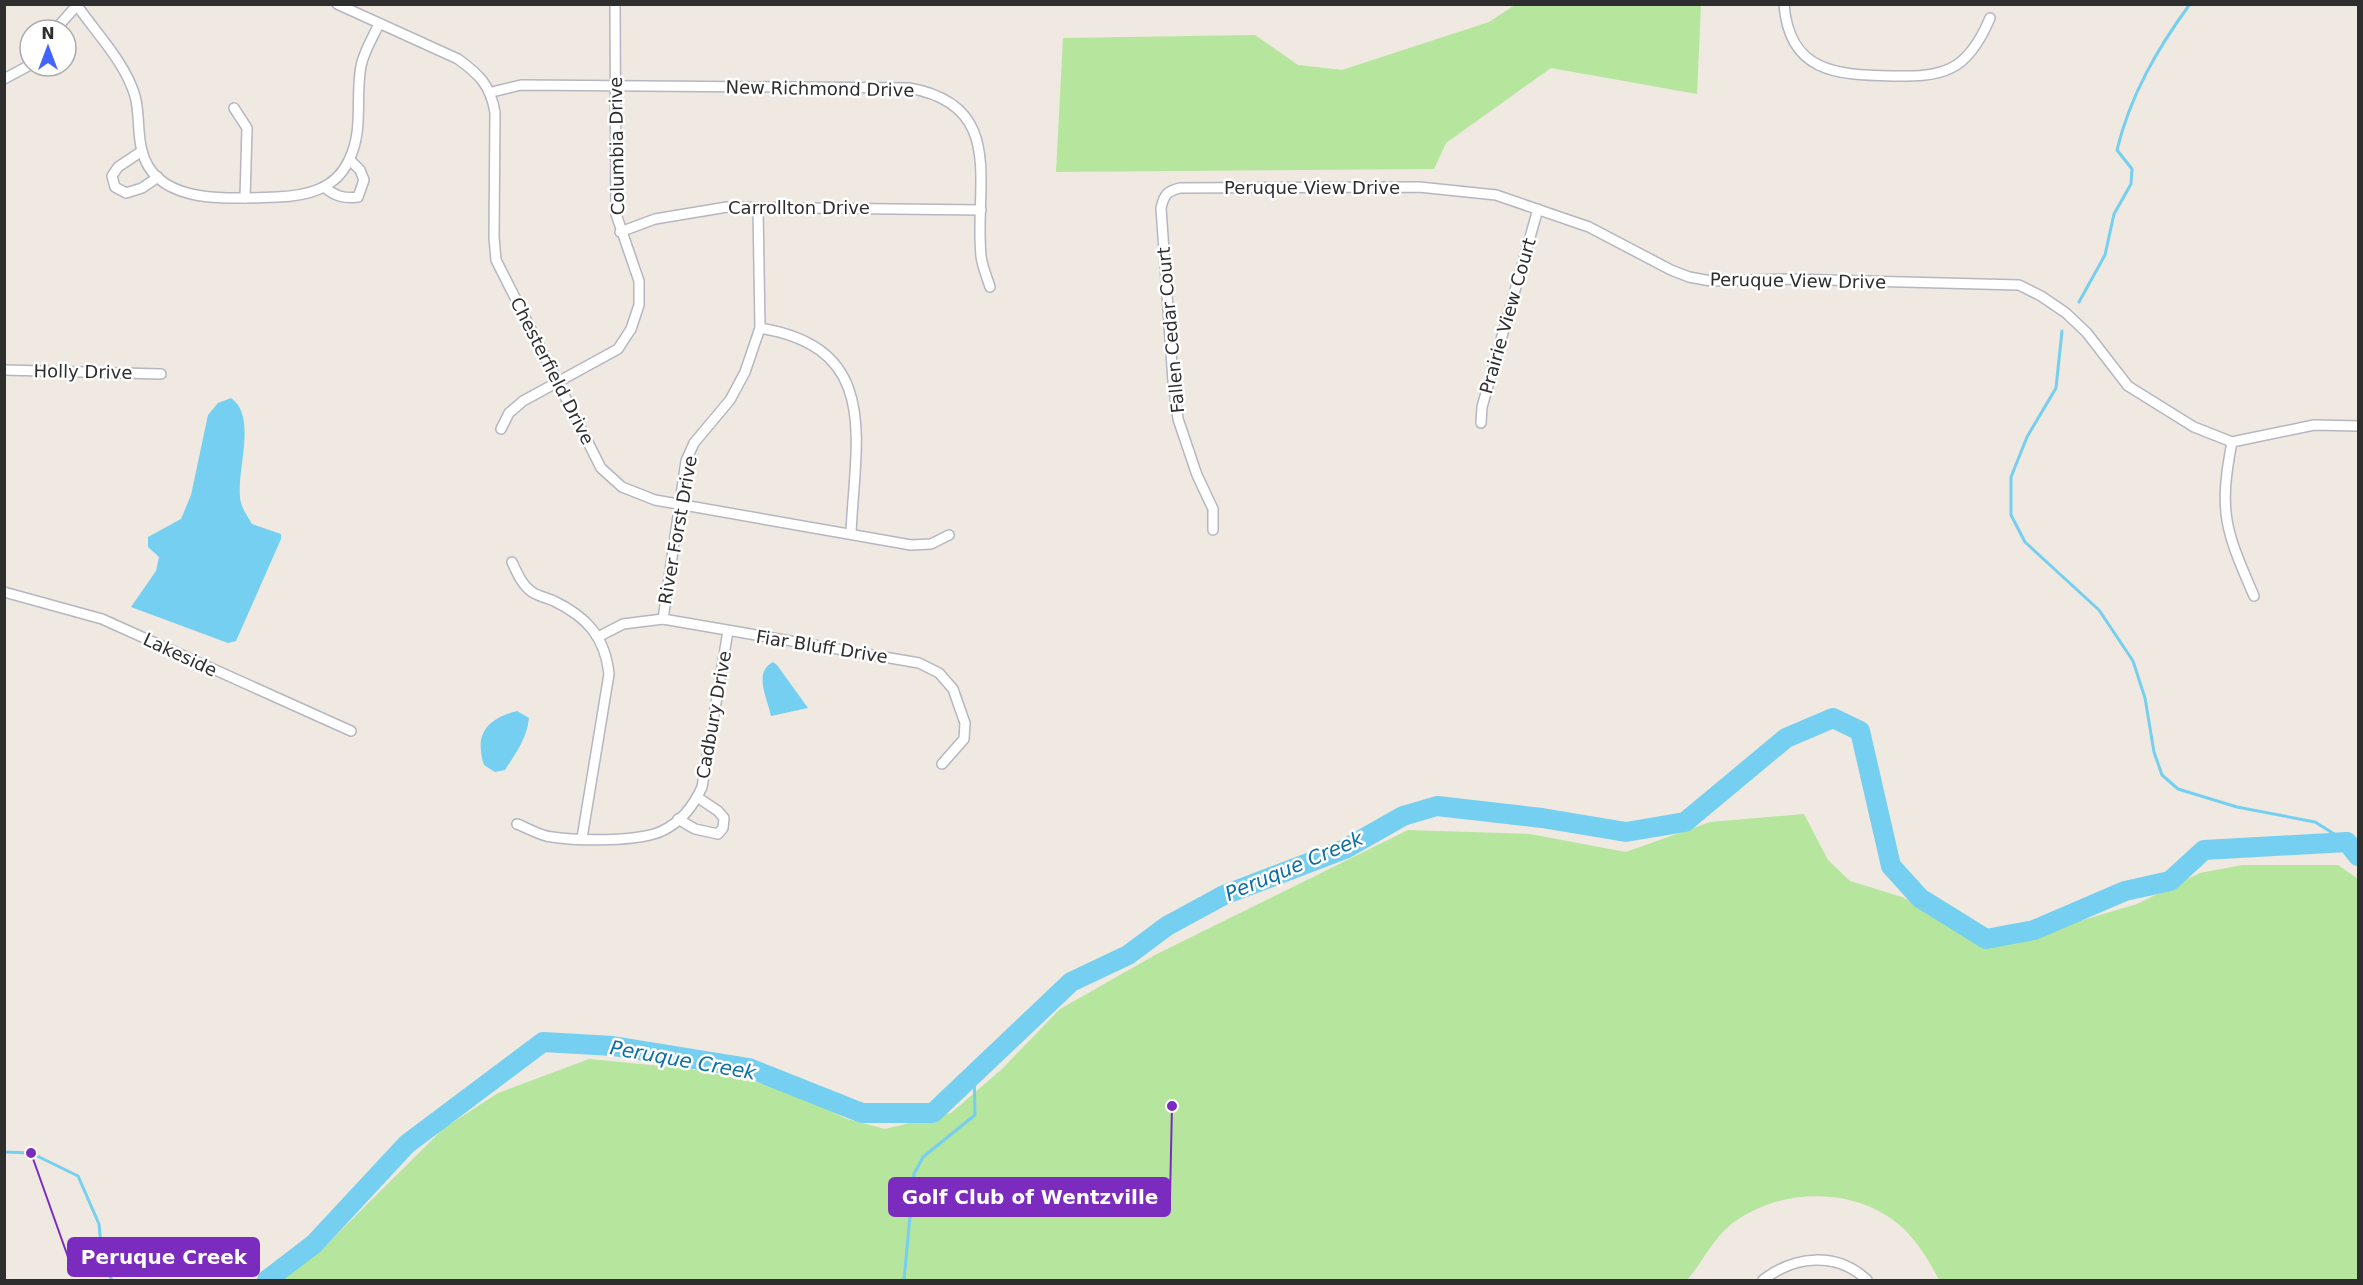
<svg xmlns="http://www.w3.org/2000/svg" width="2363" height="1285" font-family="'DejaVu Sans',sans-serif">
	<style>
		.green { fill: #b6e59e }
		.water { fill: #75cff0 }
		.lines { fill: none; stroke-linecap: round; stroke-linejoin: round }
		.stream { stroke: #75cff0; stroke-width: 3 }
		.river { stroke: #75cff0; stroke-width: 20 }
		.street-casing { stroke: #b4b7c1; stroke-width: 12 }
		.street { stroke: #fff; stroke-width: 9 }
		.labels { text-anchor: middle; stroke-width: 5; stroke-linejoin: round; paint-order: stroke }
		.street-label { font-size: 18px; fill: #2e2e2e; stroke: #fff }
		.water-label { font-size: 20px; font-style: italic; fill: #0d6fa3; stroke: #fff }
		.leader { fill: none; stroke: #7b2cbf; stroke-width: 2 }
		.callout-dot { fill: #7b2cbf; stroke: #fff; stroke-width: 2 }
		.callout { fill: #7b2cbf; stroke: #7b2cbf; stroke-width: 2 }
		.callout-label { font-size: 20px; text-anchor: middle; font-weight: bold; fill: #fff }
	</style>
	<rect width="100%" height="100%" fill="#efe9e1"/>
	<g class="green">
		<polygon points="1515,5 1701,5 1697,94 1551,68 1446,143 1434,169 1056,172 1063,38 1255,35 1298,65 1342,70 1489,22"/>
		<path d="M1804,814l24,46 22,21 52,16 59,31 21,19 41,-9 114,-34 63,-31 42,-8h96l20,14v401h-419c-9,-18 -19,-34 -33,-49 -46,-46 -128,-45 -177,-5 -18,16 -27,37 -42,54h-1404l38,-30 123,-122 54,-35 91,-34 102,10 92,19 64,31 38,10 66,-16 51,-44 58,-60 97,-55 251,-124 122,4 96,18 84,-30z"/>
	</g>
	<g class="water">
		<path d="M231,398c28,20 3,76 10,105 2,7 7,14 11,21l29,10v5l-45,102 -8,2 -97,-36 25,-36 3,-14 -11,-10v-10l33,-18 10,-24 17,-80 10,-12z"/>
		<path d="M773,662l4,3 31,43 -37,8c-4,-19 -18,-43 2,-54z"/>
		<path d="M517,711l12,7c-2,20 -13,35 -24,52l-10,2 -11,-7c-10,-31 3,-46 33,-54z"/>
	</g>
	<g class="lines">
		<g class="stream">
			<path d="M2079,302l26,-47 9,-41 17,-30 1,-15 -15,-19c13,-54 40,-101 73,-146"/>
			<polyline points="2062,331 2056,388 2027,437 2011,477 2011,515 2025,542 2099,610 2133,661 2145,698 2154,752 2162,775 2178,789 2237,807 2315,822 2347,842"/>
			<polyline points="4,1152 31,1153 78,1176 99,1224 103,1266 112,1280"/>
			<polyline points="904,1280 914,1174 923,1157 975,1115 974,1071"/>
		</g>
		<polyline class="river" points="267,1280 314,1244 407,1144 543,1042 613,1046 749,1068 862,1113 933,1113 1071,982 1128,955 1167,926 1224,895 1345,849 1403,816 1437,806 1542,818 1626,832 1685,822 1786,738 1833,718 1860,731 1891,866 1920,898 1986,939 2034,930 2125,891 2170,881 2204,850 2347,842 2358,856"/>
		<defs>
			<g id="street">
				<path d="M76,4c20,29 49,58 59,92 5,18 2,37 7,55 14,56 91,47 135,46 30,-1 59,-8 72,-37 15,-30 6,-63 12,-94 3,-15 12,-29 18,-42"/>
				<path d="M337,4l121,55c22,16 32,26 37,53l-1,125 2,23 105,208 21,19 33,13 256,45 20,-1 18,-9"/>
				<path d="M1784,4c5,68 52,71 108,72 19,0 41,1 59,-8 19,-9 31,-31 39,-50"/>
				<polyline points="55,30 78,4"/>
				<polyline points="4,79 30,65"/>
				<path d="M492,92l29,-7 388,3c98,17 65,97 72,168 1,10 6,21 9,31"/>
				<polyline points="234,108 247,128 245,198"/>
				<polyline points="142,151 118,167 112,176 115,187 126,193 142,188 158,177"/>
				<path d="M324,187c11,9 20,12 34,10l6,-17 -4,-10 -10,-10"/>
				<polyline points="620,232 655,219 727,207 981,210"/>
				<path d="M760,328c122,20 95,112 91,205"/>
				<polyline points="4,370 161,374"/>
				<polyline points="1481,423 1482,407 1538,209"/>
				<polyline points="501,429 509,413 523,401 618,349 631,329 639,305 639,281 616,214 615,4"/>
				<path d="M2232,442c-14,72 -6,89 22,154"/>
				<path d="M1213,530v-21l-16,-34 -19,-56 -5,-38 -12,-173c3,-13 6,-17 19,-20l239,-1 77,8 93,32 82,43 18,7 22,4 77,-2 231,6 22,11 25,17 21,20 41,53 66,41 38,15 82,-17 44,1"/>
				<path d="M512,562c5,11 10,23 20,30 6,4 15,6 22,9 33,16 51,36 55,73l-27,164"/>
				<polyline points="4,592 102,619 351,731"/>
				<polyline points="663,619 686,461 694,443 730,400 745,372 760,328 758,208"/>
				<polyline points="600,636 623,624 663,619 919,663 939,673 953,689 965,723 964,739 942,764"/>
				<polyline points="678,819 695,829 718,834 723,828 724,818 718,811 697,797"/>
				<path d="M517,824c11,4 23,12 35,13 27,4 86,5 110,-6 19,-9 32,-26 40,-44l26,-156"/>
				<path d="M1763,1280c31,-24 73,-29 104,0"/>
			</g>
		</defs>
		<use href="#street" class="street-casing"/>
		<use href="#street" class="street"/>
	</g>
	<g class="labels">
		<g class="street-label">
			<text transform="translate(820 89) rotate(1)" y="6">New Richmond Drive</text>
			<text transform="translate(617 146) rotate(-91)" y="6">Columbia Drive</text>
			<text x="1312" y="194">Peruque View Drive</text>
			<text x="799" y="214">Carrollton Drive</text>
			<text transform="translate(1798 281) rotate(1)" y="6">Peruque View Drive</text>
			<text transform="translate(1508 316) rotate(-74)" y="6">Prairie View Court</text>
			<text transform="translate(1171 330) rotate(-95)" y="6">Fallen Cedar Court</text>
			<text transform="translate(552 371) rotate(63)" y="6">Chesterfield Drive</text>
			<text transform="translate(83 372) rotate(1)" y="6">Holly Drive</text>
			<text transform="translate(678 530) rotate(-80)" y="6">River Forst Drive</text>
			<text transform="translate(822 647) rotate(9)" y="6">Fiar Bluff Drive</text>
			<text transform="translate(180 655) rotate(25)" y="6">Lakeside</text>
			<text transform="translate(714 715) rotate(-80)" y="6">Cadbury Drive</text>
		</g>
		<g class="water-label">
			<text transform="translate(1294 866) rotate(-23)" y="7">Peruque Creek</text>
			<text transform="translate(683 1060) rotate(10)" y="7">Peruque Creek</text>
		</g>
	</g>
	<path class="leader" d="M1172 1106L1170 1197M31 1153L68 1257"/>
	<g class="callout-dot">
		<circle cx="1172" cy="1106" r="6"/>
		<circle cx="31" cy="1153" r="6"/>
	</g>
	<g class="callout">
		<rect x="889" y="1178" width="281" height="38" rx="6"/>
		<rect x="68" y="1238" width="191" height="38" rx="6"/>
	</g>
	<g class="callout-label">
		<text x="1030" y="1204">Golf Club of Wentzville</text>
		<text x="164" y="1264">Peruque Creek</text>
	</g>
	<rect width="2363" height="1285" fill="none" stroke="#2e2e2e" stroke-width="12"/>
	<g transform="translate(48 48)"><circle r="28" fill="#ffffff" stroke="#ababab" stroke-width="1.5"/>
	<path d="M0-4.5L10 22L0 15L-10 22Z" fill="#4264fb"/>
	<text y="-9" font-size="16" font-weight="bold" text-anchor="middle" fill="#2e2e2e">N</text>
	</g>
</svg>
